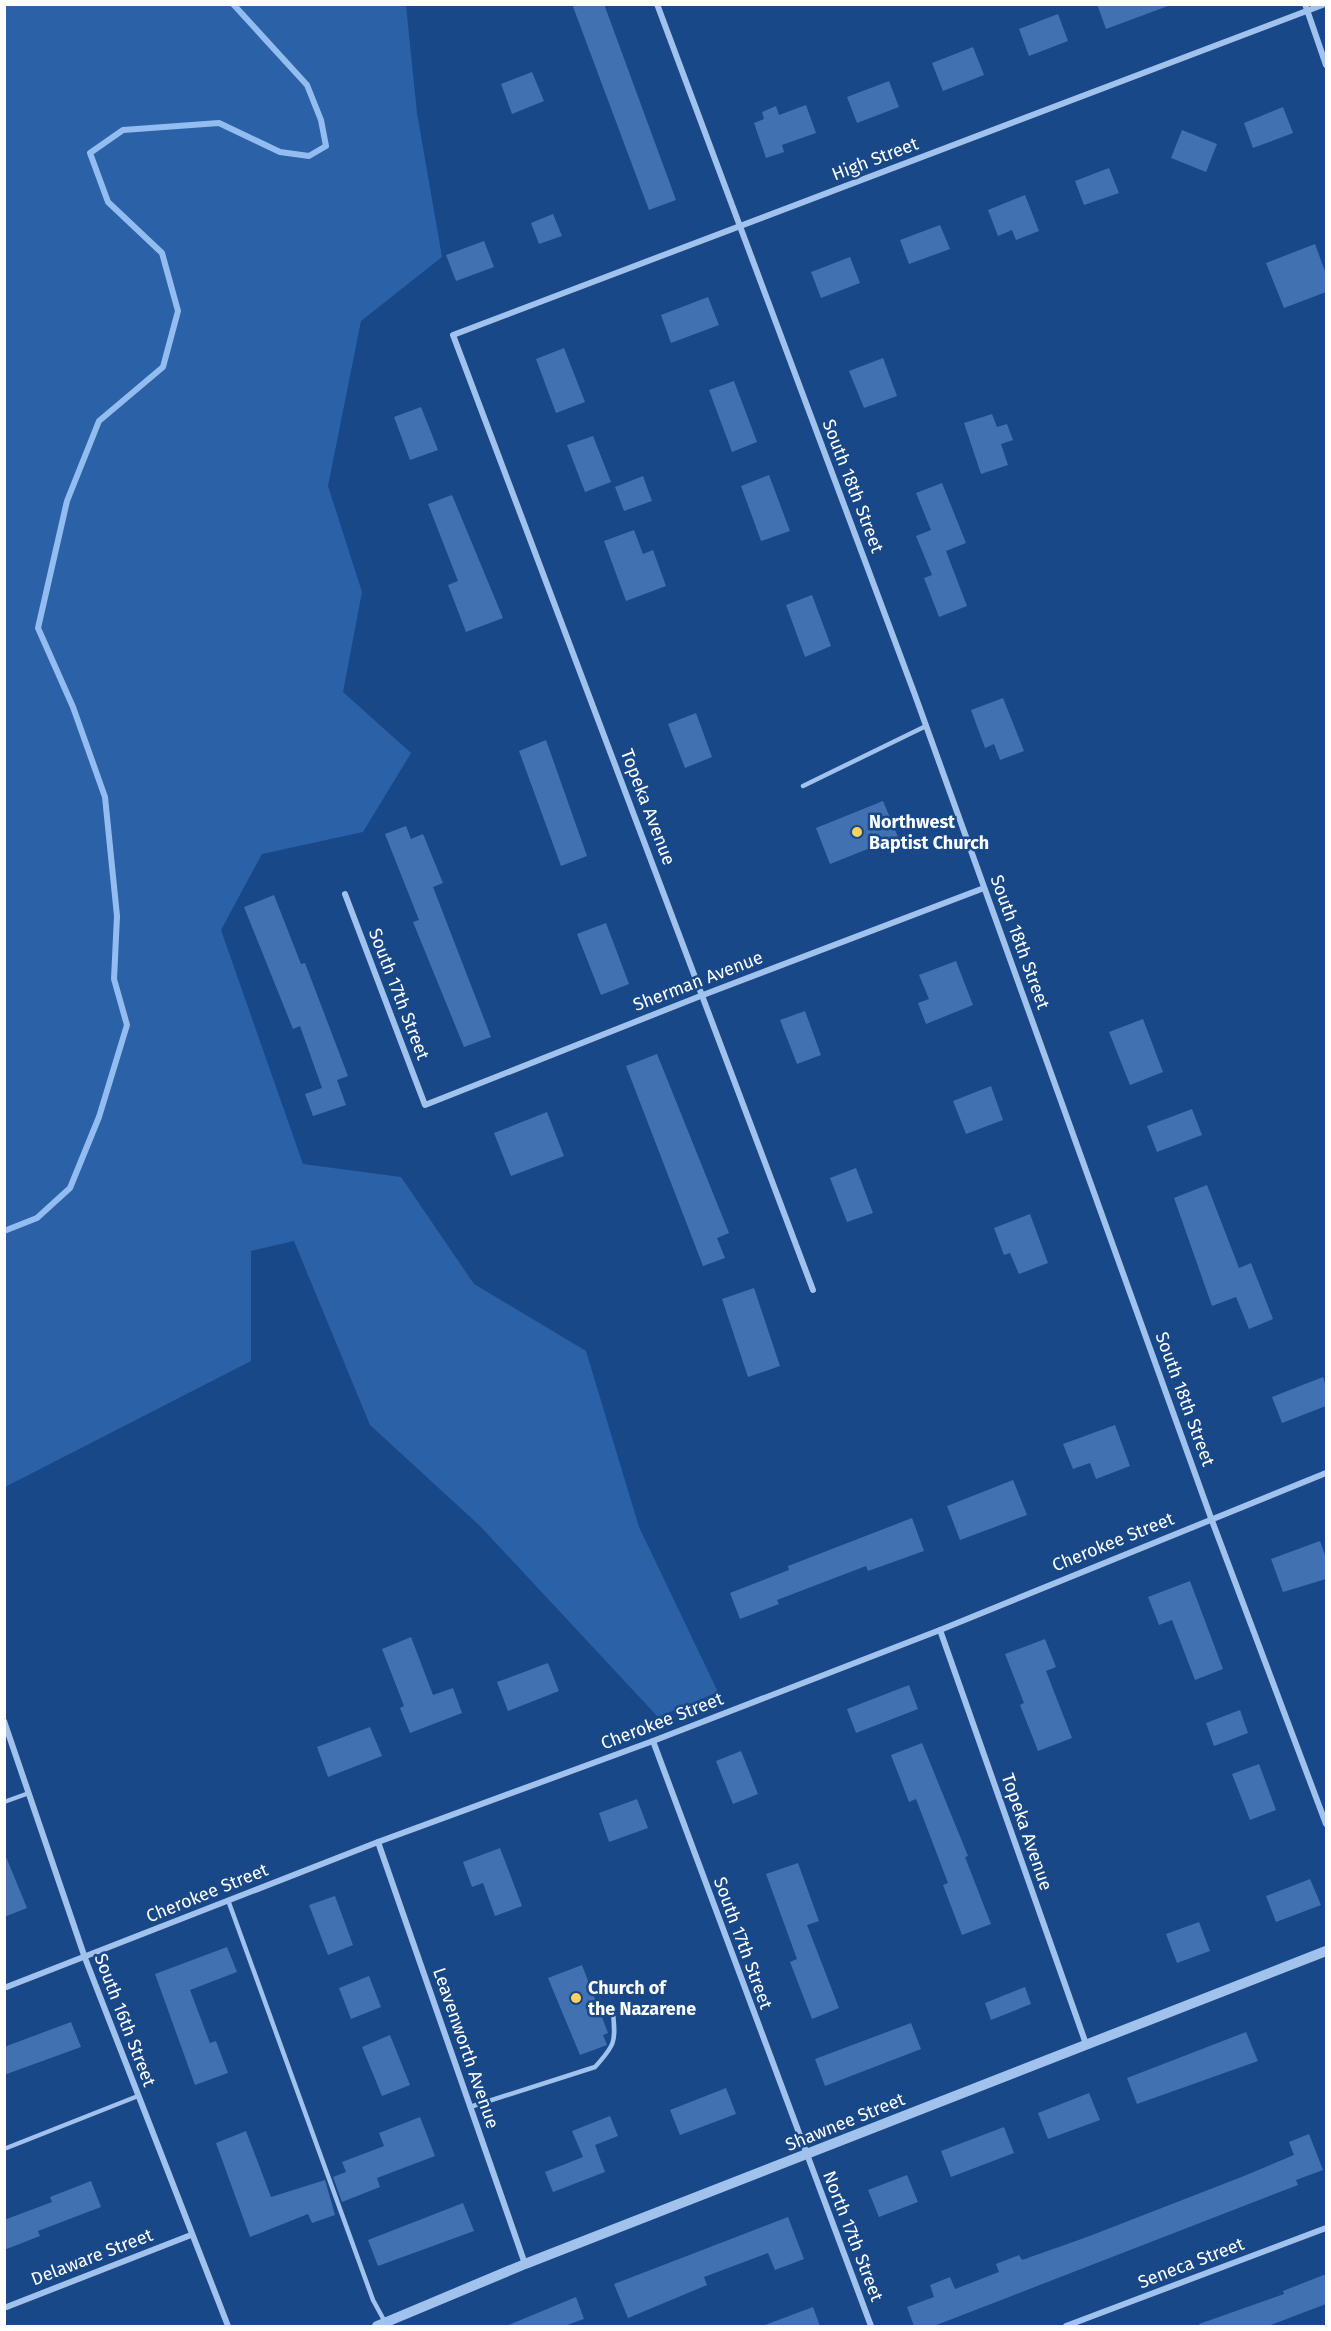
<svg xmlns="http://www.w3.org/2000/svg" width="1331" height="2331" font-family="'Fira Sans',sans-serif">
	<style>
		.green { fill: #2b61a6 }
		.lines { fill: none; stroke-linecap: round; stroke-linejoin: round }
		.stream { stroke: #93bdf0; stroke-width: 6 }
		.building { fill: #4171b1 }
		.service { stroke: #a0c2ed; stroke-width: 4.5 }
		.minor { stroke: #a0c2ed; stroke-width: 6 }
		.tertiary { stroke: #a0c2ed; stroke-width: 10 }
		.poi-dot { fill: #ffd25c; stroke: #184888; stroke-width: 2 }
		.labels { text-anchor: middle; stroke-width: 5; stroke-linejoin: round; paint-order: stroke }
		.street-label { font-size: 18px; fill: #fff; stroke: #184888 }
		.poi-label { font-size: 18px; font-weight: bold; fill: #fff; stroke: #184888; text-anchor: start }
	</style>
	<rect width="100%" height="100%" fill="#184888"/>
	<polygon class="green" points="5,4 406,5 417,113 442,257 361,321 328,486 362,592 343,692 411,753 363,832 262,854 221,930 303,1164 401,1177 474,1284 586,1351 639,1527 718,1692 658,1717 480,1526 370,1425 294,1241 251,1251 251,1361 5,1487"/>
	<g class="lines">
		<polyline class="stream" points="4,1231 37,1218 70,1188 99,1117 127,1025 114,979 117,916 105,797 73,707 38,628 67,501 99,421 163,367 178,311 162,253 108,202 90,153 123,130 219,123 280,152 309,156 326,146 321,120 307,85 233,4"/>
	</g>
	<g class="building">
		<polygon points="572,4 604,4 676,200 649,210"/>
		<polygon points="1097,4 1167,4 1168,6 1106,29"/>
		<polygon points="1058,14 1068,41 1029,56 1019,29"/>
		<polygon points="973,47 984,75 943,91 932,63"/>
		<polygon points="532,72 544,101 512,114 501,84"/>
		<polygon points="889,81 899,107 857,123 847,97"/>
		<polygon points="806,105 816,133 782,145 784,152 766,158 754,123 764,119 762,112 776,106 779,115"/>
		<polygon points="1283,107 1293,133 1253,148 1244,123"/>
		<polygon points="1182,130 1217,144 1206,172 1171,158"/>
		<polygon points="1109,168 1119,193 1084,205 1075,181"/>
		<polygon points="1025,195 1039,231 1016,240 1012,230 998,236 988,210"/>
		<polygon points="553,214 562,236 539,244 531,223"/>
		<polygon points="940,225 950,249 909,264 900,240"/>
		<polygon points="484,241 494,267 456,281 446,255"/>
		<polygon points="1315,244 1326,274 1326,292 1284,308 1266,263"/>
		<polygon points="850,257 860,283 821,298 811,272"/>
		<polygon points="708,297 719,325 671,343 661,315"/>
		<polygon points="564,348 585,402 556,413 536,359"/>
		<polygon points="883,358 897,396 864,408 849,371"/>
		<polygon points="734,381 757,442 732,452 709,390"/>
		<polygon points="421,407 438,450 410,460 394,417"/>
		<polygon points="992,414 997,427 1007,424 1013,440 1001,444 1008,465 981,474 964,423"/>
		<polygon points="593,436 611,482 585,492 567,445"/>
		<polygon points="769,475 790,531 761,541 741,486"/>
		<polygon points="643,476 652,501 624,511 615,487"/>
		<polygon points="942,483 966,543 946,551 967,606 939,617 924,578 932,575 916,536 931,530 916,493"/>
		<polygon points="452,495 503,618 466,632 448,585 458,581 428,504"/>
		<polygon points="634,530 643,554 653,550 666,586 626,601 604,541"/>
		<polygon points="812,595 831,646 805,657 786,605"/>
		<polygon points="1003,698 1024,751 1000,760 994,744 985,748 971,710"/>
		<polygon points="696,713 712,757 685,768 668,724"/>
		<polygon points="546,740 587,856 561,866 519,751"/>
		<polygon points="883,801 898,837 830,864 816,828"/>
		<polygon points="406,826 411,839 423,834 443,883 433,887 491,1037 464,1047 413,922 419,920 385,834"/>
		<polygon points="274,895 301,964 305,963 348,1076 337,1080 346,1105 313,1116 305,1094 322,1088 300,1026 293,1029 244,907"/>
		<polygon points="606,923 629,984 601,995 577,934"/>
		<polygon points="956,961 973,1005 926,1024 918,1003 929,999 919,975"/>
		<polygon points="805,1011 821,1055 797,1064 780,1020"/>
		<polygon points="1143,1019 1163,1072 1130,1085 1109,1032"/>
		<polygon points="657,1054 729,1233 717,1238 725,1258 703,1266 626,1066"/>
		<polygon points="991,1086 1003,1120 966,1134 953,1101"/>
		<polygon points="1192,1109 1202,1135 1157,1152 1147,1126"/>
		<polygon points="547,1112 564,1156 511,1176 494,1133"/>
		<polygon points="856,1168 873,1213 847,1222 830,1178"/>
		<polygon points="1207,1185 1239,1268 1251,1263 1273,1319 1249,1329 1236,1297 1212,1306 1174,1198"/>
		<polygon points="1030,1214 1048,1263 1019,1274 1010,1253 1004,1255 994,1228"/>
		<polygon points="754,1288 780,1366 748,1377 722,1299"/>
		<polygon points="1323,1377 1326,1386 1326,1406 1282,1423 1272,1397"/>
		<polygon points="1115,1425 1130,1466 1096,1479 1090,1463 1073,1469 1063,1444"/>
		<polygon points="1013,1480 1027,1515 960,1540 947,1506"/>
		<polygon points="912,1518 924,1551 868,1571 866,1566 777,1600 779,1604 740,1619 730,1593 789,1570 788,1566"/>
		<polygon points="1320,1541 1326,1558 1326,1579 1283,1592 1271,1559"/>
		<polygon points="1190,1581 1223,1669 1195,1680 1172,1620 1159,1625 1148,1597"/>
		<polygon points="411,1637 433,1695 453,1688 462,1713 410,1733 400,1708 404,1706 382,1649"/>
		<polygon points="1045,1639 1056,1667 1046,1671 1072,1738 1038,1751 1020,1705 1024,1703 1005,1654"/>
		<polygon points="548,1663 559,1691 508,1711 497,1682"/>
		<polygon points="909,1685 918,1709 856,1733 847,1709"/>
		<polygon points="1240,1710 1248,1733 1214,1746 1206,1723"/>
		<polygon points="370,1727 382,1756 328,1777 317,1747"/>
		<polygon points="922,1743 968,1856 965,1857 991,1924 962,1935 943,1885 948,1883 916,1799 909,1802 891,1755"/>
		<polygon points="741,1751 758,1794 733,1804 716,1761"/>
		<polygon points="1259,1764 1276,1810 1250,1820 1232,1774"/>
		<polygon points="637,1799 648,1828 609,1842 599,1813"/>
		<polygon points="500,1848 522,1906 495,1916 483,1883 472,1887 463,1862"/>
		<polygon points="4,1852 27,1908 4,1917"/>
		<polygon points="798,1863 819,1921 807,1925 839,2008 812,2019 790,1962 797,1959 766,1874"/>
		<polygon points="1310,1879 1321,1905 1276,1922 1266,1896"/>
		<polygon points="335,1896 353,1945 328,1955 309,1905"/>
		<polygon points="1199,1922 1210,1951 1177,1963 1166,1934"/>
		<polygon points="227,1947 237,1972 190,1990 210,2043 216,2041 228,2073 195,2085 155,1974"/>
		<polygon points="582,1965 608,2033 603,2035 607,2045 580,2055 548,1978"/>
		<polygon points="369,1976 381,2007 351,2019 339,1988"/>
		<polygon points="1025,1987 1031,2004 991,2020 985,2003"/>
		<polygon points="71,2022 81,2047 4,2075 4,2047"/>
		<polygon points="911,2023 921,2049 825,2086 815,2059"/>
		<polygon points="1246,2032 1258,2061 1137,2104 1127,2078"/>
		<polygon points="390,2035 410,2085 382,2096 362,2047"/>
		<polygon points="726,2088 736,2114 680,2135 670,2110"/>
		<polygon points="1089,2093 1100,2120 1048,2139 1038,2113"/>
		<polygon points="610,2116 618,2136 595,2145 605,2172 553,2192 545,2172 583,2157 572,2131"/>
		<polygon points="420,2117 435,2156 377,2178 380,2187 342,2202 333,2177 346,2172 342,2162 384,2146 379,2133"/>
		<polygon points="1004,2127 1014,2153 951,2177 941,2151"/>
		<polygon points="246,2131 271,2197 325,2180 335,2215 312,2223 308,2214 250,2237 216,2143"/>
		<polygon points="1309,2134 1323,2170 1296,2180 1298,2185 934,2326 914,2326 907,2307 934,2297 930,2285 950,2277 955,2289 999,2272 996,2264 1019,2255 1022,2260 1087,2237 1244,2176 1294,2155 1289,2142"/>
		<polygon points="907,2175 918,2202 879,2217 868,2190"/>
		<polygon points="91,2181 101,2207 38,2231 40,2236 4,2250 4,2220 52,2202 50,2197"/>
		<polygon points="463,2203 474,2231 378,2266 368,2240"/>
		<polygon points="788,2217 804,2259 775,2270 768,2253 704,2277 707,2285 628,2318 614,2284"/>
		<polygon points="1326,2274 1326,2304 1268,2326 1200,2326 1199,2324 1284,2294 1283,2291"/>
		<polygon points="576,2297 584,2319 564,2326 506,2326"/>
		<polygon points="813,2307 820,2326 765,2326 765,2325"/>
	</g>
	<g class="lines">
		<g class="service">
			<polyline points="803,786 926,726"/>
			<polyline points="4,1802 29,1793"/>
			<polyline points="228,1900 373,2300 385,2322"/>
			<path d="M470,2107l125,-40c20,-22 21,-25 18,-54"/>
			<polyline points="4,2149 138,2096"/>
		</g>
		<g class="minor">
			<polyline points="657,4 915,695 1211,1518 1326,1824"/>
			<polyline points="1305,4 1326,65"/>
			<polyline points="345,894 425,1105 703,995 984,888"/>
			<polyline points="813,1290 453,335 1325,4"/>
			<polyline points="940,1630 1086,2044"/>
			<polyline points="4,1721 85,1958 228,2326"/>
			<polyline points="653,1741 871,2326"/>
			<polyline points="378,1842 525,2264"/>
			<polyline points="4,1988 378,1842 653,1741 940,1630 1326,1473"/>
			<polyline points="4,2308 191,2235"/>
			<polyline points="1066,2326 1326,2228"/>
		</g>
		<polyline class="tertiary" points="377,2326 525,2264 1326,1951"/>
	</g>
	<g class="poi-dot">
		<circle cx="857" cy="832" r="6"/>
		<circle cx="576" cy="1998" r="6"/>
	</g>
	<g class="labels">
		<g class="street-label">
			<text transform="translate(875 159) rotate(-21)" y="6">High Street</text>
			<text transform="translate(853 486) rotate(69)" y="6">South 18th Street</text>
			<text transform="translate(648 807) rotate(69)" y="6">Topeka Avenue</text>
			<text transform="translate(1020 942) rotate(70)" y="6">South 18th Street</text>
			<text transform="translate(698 981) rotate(-21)" y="6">Sherman Avenue</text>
			<text transform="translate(399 994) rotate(69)" y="6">South 17th Street</text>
			<text transform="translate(1185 1399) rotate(70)" y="6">South 18th Street</text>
			<text transform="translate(1113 1542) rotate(-22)" y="6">Cherokee Street</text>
			<text transform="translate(662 1721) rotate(-21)" y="6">Cherokee Street</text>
			<text transform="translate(1027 1832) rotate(71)" y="6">Topeka Avenue</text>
			<text transform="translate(207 1893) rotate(-22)" y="6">Cherokee Street</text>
			<text transform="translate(743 1943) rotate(70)" y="6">South 17th Street</text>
			<text transform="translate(125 2020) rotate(69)" y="6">South 16th Street</text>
			<text transform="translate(466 2048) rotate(71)" y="6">Leavenworth Avenue</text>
			<text transform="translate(845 2122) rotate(-22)" y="6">Shawnee Street</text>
			<text transform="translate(853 2236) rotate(69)" y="6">North 17th Street</text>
			<text transform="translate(92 2257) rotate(-21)" y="6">Delaware Street</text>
			<text transform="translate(1191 2263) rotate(-21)" y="6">Seneca Street</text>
		</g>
		<g class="poi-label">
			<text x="869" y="828">Northwest<tspan x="869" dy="21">Baptist Church</tspan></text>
			<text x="588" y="1994">Church of<tspan x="588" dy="21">the Nazarene</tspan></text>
		</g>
	</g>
	<rect width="1331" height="2331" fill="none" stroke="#ffffff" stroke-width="12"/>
</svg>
